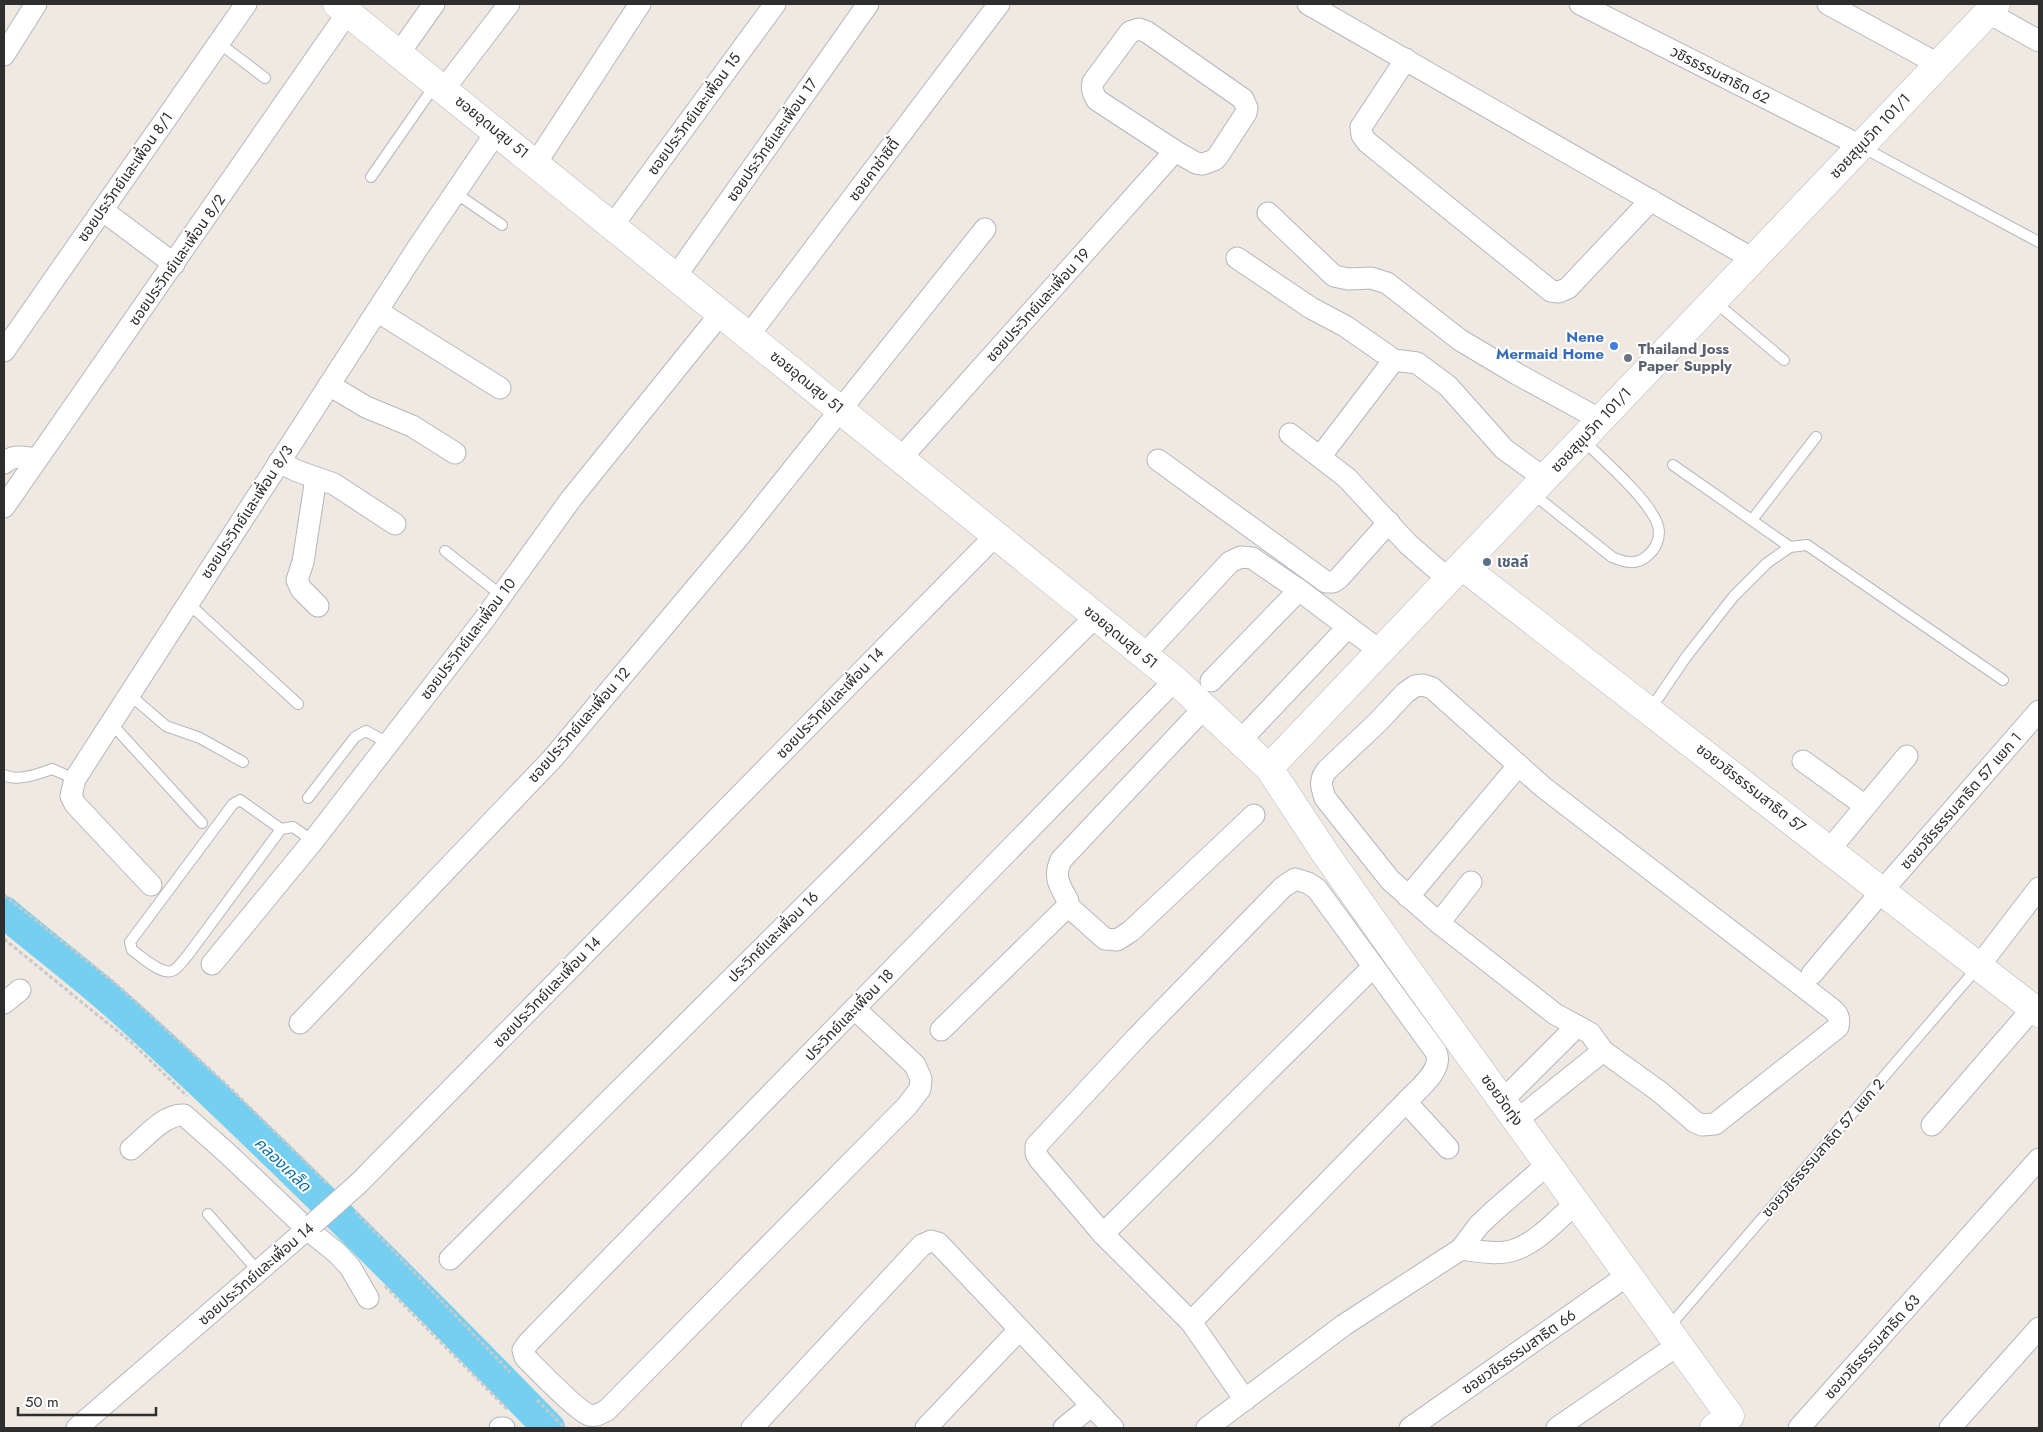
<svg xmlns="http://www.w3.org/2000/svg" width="2043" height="1432" font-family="Jost,'Noto Sans Thai',sans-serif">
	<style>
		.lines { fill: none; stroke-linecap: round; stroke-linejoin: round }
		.river { stroke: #75cff0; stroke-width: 32 }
		.lane-casing { stroke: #b4b7c1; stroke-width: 12 }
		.street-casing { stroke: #b4b7c1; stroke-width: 23 }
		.secondary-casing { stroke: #b4b7c1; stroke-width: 29 }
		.path { stroke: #c9c9c9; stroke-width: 3; stroke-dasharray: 4 2.5; stroke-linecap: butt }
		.lane { stroke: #fff; stroke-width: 10 }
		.street { stroke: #fff; stroke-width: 21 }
		.secondary { stroke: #fff; stroke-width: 28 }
		.street-bridge-casing { stroke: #b4b7c1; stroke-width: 23; stroke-linecap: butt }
		.street-bridge { stroke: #fff; stroke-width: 21 }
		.shop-dot { fill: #3f7fe0; stroke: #fff; stroke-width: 2 }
		.worship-dot { fill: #6b7280; stroke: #fff; stroke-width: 2 }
		.service-dot { fill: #5c6f8a; stroke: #fff; stroke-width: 2 }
		.labels { text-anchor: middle; stroke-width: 4; stroke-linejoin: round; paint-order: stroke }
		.street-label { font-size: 15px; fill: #2e2e2e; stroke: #fff }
		.shop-label { font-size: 15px; font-weight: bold; fill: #366cbe; stroke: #fff; text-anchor: end }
		.worship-label { font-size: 15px; font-weight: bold; fill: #5b616d; stroke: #fff; text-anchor: start }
		.service-label { font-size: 15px; font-weight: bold; fill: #4e5e75; stroke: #fff; text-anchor: start }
		.water-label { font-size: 16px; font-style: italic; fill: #0d6fa3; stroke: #fff }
	</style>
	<rect width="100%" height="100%" fill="#efe9e1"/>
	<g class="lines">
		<path class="river" d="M4,912c44,37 91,72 133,111 142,130 278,268 412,405"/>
		<defs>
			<g id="lane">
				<polyline points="219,43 265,78"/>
				<polyline points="1862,147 2039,242"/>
				<polyline points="371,177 435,85"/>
				<polyline points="454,192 502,225"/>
				<polyline points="1714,301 1784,360"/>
				<polyline points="1673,465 1790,547"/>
				<path d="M1532,493l80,64c12,5 24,9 35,-1 9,-7 14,-19 11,-30 -7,-25 -56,-67 -75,-86"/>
				<polyline points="1752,520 1816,437"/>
				<polyline points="445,551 501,595"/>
				<polyline points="188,603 298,704"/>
				<polyline points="130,695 166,726 200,738 243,762"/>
				<polyline points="1650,710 1686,657 1734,596 1767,563 1790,547 1807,545 2003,680"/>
				<polyline points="111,723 202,823"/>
				<path d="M4,775c13,7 34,-1 48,-6l23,10"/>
				<polyline points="308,798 355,737 366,731 388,743"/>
				<path d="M281,829l-41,-29 -7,4 -103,138 2,8c10,7 31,27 42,20 6,-4 10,-11 14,-15l93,-126 12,-2 20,14"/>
				<polyline points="208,1214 258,1271"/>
				<polyline points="1668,1328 1978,967"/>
			</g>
			<g id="street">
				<polyline points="1308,4 1753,259"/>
				<polyline points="1580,4 1861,146"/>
				<polyline points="1828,4 1938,64"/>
				<polyline points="1987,12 2039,41"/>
				<path d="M1139,29l8,3 96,67 4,9 -1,5 -28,43 -4,4 -11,4 -7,-1 -21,-12 -78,-51c-4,-6 -6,-11 -4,-18l37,-50z"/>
				<polyline points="400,52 434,4"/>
				<polyline points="4,55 36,4"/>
				<polyline points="1406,59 1361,127 1362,135 1367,142 1551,291 1559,292 1568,288 1651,200"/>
				<polyline points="444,89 509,4"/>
				<polyline points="536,163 640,4"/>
				<polyline points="102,210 174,264"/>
				<polyline points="1268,213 1334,276 1348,279 1371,278 1387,283 1460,340 1517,374 1601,420"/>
				<polyline points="613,225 775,4"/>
				<polyline points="1237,258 1311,308 1345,326 1394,360 1417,363 1448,386 1504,449 1545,479"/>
				<polyline points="676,276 868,4"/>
				<polyline points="377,311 500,388"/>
				<polyline points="749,335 999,4"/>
				<polyline points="4,351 246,4"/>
				<polyline points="329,385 366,407 412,426 455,453"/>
				<polyline points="1290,434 1347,478 1408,544 1448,579"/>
				<polyline points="1320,457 1394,360"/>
				<polyline points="901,458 1175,151"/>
				<polyline points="1158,460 1326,582 1333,582 1339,578 1389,522"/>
				<polyline points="279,462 297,471 334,484 395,524"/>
				<path d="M4,463c9,-9 21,-6 32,-4"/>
				<polyline points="316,478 303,562 297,580 301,589 318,606"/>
				<polyline points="4,507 348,12"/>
				<polyline points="1144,655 1230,562 1241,557 1252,558 1299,590 1380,651"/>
				<polyline points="1211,681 1299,590"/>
				<path d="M1423,685l9,3 111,99 289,222c6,5 8,9 6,18l-123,97 -13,1 -7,-3 -35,-30 -57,-41 -13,-18 -35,-19 -116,-91 -49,-43 -65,-82c-4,-12 -6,-18 2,-28l51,-48 27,-29 10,-7z"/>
				<polyline points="1240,741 1348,627"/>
				<polyline points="1803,761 1864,805"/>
				<polyline points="1830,849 1907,756"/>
				<polyline points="151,885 75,804 71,796 75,779 417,249 497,131"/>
				<polyline points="1408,897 1518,766"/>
				<polyline points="1068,906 1105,939 1117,940 1131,931 1254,815"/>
				<polyline points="1439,923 1471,882"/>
				<polyline points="212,964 313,841 483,621 571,499 721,313"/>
				<polyline points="1979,966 2039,888"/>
				<polyline points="1812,974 1882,891 2039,711"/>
				<polyline points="4,1003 20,990"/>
				<path d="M855,1009l60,56 6,14 -1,10 -13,17 -300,304c-6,3 -11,7 -18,5 -13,-5 -52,-46 -64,-58l-2,-7 6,-8 646,-662"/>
				<polyline points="300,1023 553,758 742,533 985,229"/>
				<path d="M941,1030l127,-124v-5c-8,-15 -15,-24 -7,-41l143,-152"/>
				<polyline points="1502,1101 1577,1026"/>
				<polyline points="1406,1102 1448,1148"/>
				<polyline points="1517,1120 1603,1051"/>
				<polyline points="1932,1125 2033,1008"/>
				<path d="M131,1149c15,-12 33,-35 53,-34l44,39 79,75 30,24 13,14 18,31"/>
				<polyline points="359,1183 996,535"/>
				<polyline points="1103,1234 1373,967"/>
				<path d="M1461,1249c15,2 35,6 50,2 25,-7 46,-31 65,-48"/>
				<polyline points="450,1259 1096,616"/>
				<path d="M1191,1322l215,-220c11,-12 38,-32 30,-50l-119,-163 -9,-6 -13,-4 -12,8 -145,149 -102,110v7l3,6 64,75 88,88 54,78"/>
				<polyline points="77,1428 313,1224"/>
				<polyline points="500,1428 504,1428"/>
				<polyline points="752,1428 922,1245 931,1241 938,1243 1113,1428"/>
				<polyline points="926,1428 1019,1330"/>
				<polyline points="1064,1428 1092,1405"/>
				<polyline points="1207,1428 1344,1325 1461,1249 1479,1225 1495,1210 1548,1164"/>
				<polyline points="1410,1428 1628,1275"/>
				<polyline points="1557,1428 1678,1345"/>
				<polyline points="1799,1428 2039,1159"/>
				<polyline points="1950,1428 2039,1328"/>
			</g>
			<g id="secondary">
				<polyline points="337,4 1175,680 1269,768 1325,853 1397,955 1730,1416 1714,1428"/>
				<polyline points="1462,566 2039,1013"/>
				<polyline points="1269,768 1996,4"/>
			</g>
		</defs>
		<use href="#lane" class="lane-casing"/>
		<use href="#street" class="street-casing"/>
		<use href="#secondary" class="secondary-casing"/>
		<g class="path">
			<polyline points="4,895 115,983 224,1082 329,1185"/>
			<polyline points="4,939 132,1043 187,1096"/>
			<polyline points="355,1211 510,1372"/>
			<polyline points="385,1286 507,1409"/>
			<polyline points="537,1400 565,1428"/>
		</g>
		<use href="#lane" class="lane"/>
		<use href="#street" class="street"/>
		<use href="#secondary" class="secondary"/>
		<defs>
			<polyline id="street-bridge" points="313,1224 359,1183"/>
		</defs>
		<use href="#street-bridge" class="street-bridge-casing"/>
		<use href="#street-bridge" class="street-bridge"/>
	</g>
	<circle class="shop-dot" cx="1614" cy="346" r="5"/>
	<circle class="worship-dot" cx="1628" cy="358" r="5"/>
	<circle class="service-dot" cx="1487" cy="562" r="5"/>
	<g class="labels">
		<g class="street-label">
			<text transform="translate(1720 75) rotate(27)" y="5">วชิรธรรมสาธิต 62</text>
			<text transform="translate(694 114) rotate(-54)" y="5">ซอยประวิทย์และเพื่อน 15</text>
			<text transform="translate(492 127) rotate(39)" y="5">ซอยอุดมสุข 51</text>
			<text transform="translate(1870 136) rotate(-47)" y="5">ซอยสุขุมวิท 101/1</text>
			<text transform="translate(772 140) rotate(-55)" y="5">ซอยประวิทย์และเพื่อน 17</text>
			<text transform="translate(874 170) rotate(-53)" y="5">ซอยคาซ่าซิตี้</text>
			<text transform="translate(125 177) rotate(-55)" y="5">ซอยประวิทย์และเพื่อน 8/1</text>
			<text transform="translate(177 260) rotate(-55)" y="5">ซอยประวิทย์และเพื่อน 8/2</text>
			<text transform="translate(1038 305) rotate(-48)" y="5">ซอยประวิทย์และเพื่อน 19</text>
			<text transform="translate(807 382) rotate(39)" y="5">ซอยอุดมสุข 51</text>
			<text transform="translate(1591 430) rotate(-47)" y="5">ซอยสุขุมวิท 101/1</text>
			<text transform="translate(247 512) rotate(-57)" y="5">ซอยประวิทย์และเพื่อน 8/3</text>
			<text transform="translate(1121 637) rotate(39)" y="5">ซอยอุดมสุข 51</text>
			<text transform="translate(468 639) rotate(-53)" y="5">ซอยประวิทย์และเพื่อน 10</text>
			<text transform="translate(830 703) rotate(-46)" y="5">ซอยประวิทย์และเพื่อน 14</text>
			<text transform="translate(579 725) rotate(-49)" y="5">ซอยประวิทย์และเพื่อน 12</text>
			<text transform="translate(1751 788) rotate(38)" y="5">ซอยวชิรธรรมสาธิต 57</text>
			<text transform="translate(1961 801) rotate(-49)" y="5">ซอยวชิรธรรมสาธิต 57 แยก 1</text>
			<text transform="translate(773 937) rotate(-45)" y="5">ประวิทย์และเพื่อน 16</text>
			<text transform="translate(547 992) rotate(-46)" y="5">ซอยประวิทย์และเพื่อน 14</text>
			<text transform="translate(849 1015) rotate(-46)" y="5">ประวิทย์และเพื่อน 18</text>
			<text transform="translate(1502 1100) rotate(54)" y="5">ซอยวัดทุ่ง</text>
			<text transform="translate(1823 1148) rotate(-49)" y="5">ซอยวชิรธรรมสาธิต 57 แยก 2</text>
			<text transform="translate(256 1274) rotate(-41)" y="5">ซอยประวิทย์และเพื่อน 14</text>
			<text transform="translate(1872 1347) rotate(-48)" y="5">ซอยวชิรธรรมสาธิต 63</text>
			<text transform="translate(1519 1352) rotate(-35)" y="5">ซอยวชิรธรรมสาธิต 66</text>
		</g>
		<g class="shop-label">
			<text x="1604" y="342">Nene<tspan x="1604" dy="17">Mermaid Home</tspan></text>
		</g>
		<g class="worship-label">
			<text x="1638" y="354">Thailand Joss<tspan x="1638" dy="17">Paper Supply</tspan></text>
		</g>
		<g class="service-label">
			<text x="1497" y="567">เชลล์</text>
		</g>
		<g class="water-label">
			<text transform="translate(283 1164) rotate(44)" y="6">คลองเคล็ด</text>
		</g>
	</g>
	<rect width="2043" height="1432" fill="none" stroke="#2e2e2e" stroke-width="10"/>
	<path d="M18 1407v8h138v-8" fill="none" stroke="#2e2e2e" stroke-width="2.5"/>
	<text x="25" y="1407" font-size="15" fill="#2e2e2e" stroke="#ffffff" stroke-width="4" paint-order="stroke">50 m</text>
</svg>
